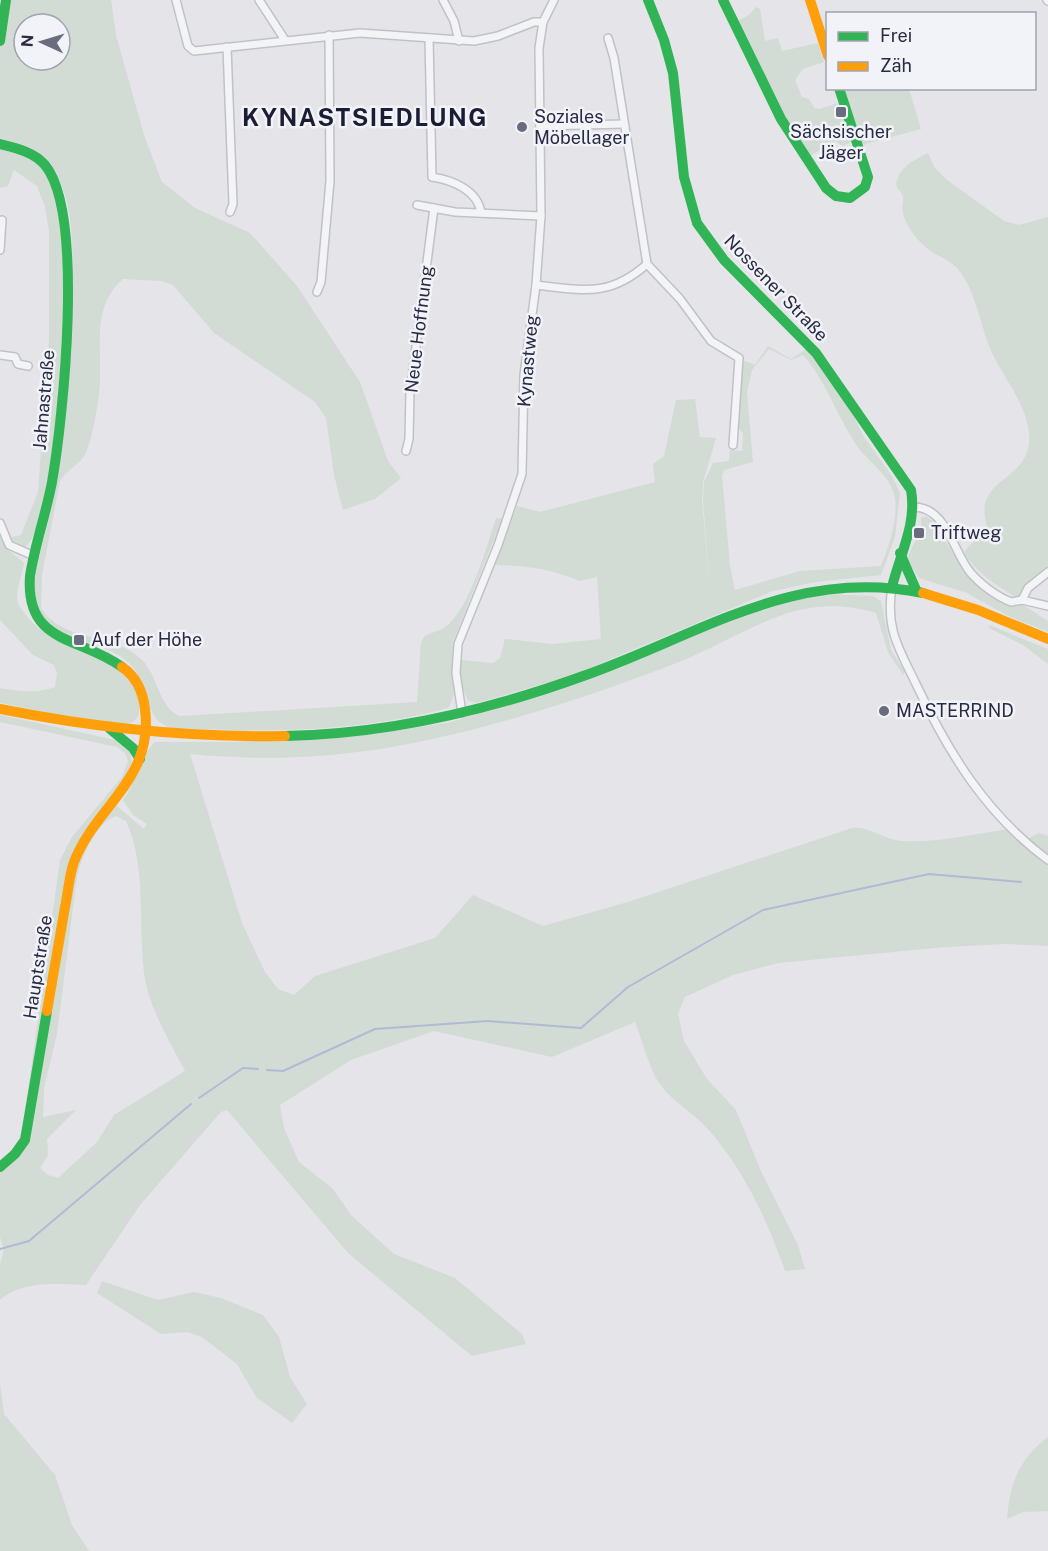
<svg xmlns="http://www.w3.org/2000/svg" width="1048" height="1551" font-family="'Public Sans',sans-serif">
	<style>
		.green { fill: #d2dcd4; fill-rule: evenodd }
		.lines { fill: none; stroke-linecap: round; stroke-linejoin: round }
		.stream { stroke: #b2b9d5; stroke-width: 2 }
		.street-casing { stroke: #c1c1c7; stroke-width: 10 }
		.street { stroke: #f3f4f6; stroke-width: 7 }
		.fast { stroke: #30b455; stroke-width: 10 }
		.slow { stroke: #ff9f0a; stroke-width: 10 }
		.poi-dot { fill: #6a6c7e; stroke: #f2f3f8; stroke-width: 2 }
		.labels { text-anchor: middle; stroke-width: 5; stroke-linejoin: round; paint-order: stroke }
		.poi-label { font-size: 18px; fill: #292b44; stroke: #f2f3f8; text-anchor: start }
		.street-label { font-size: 18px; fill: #292b44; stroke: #f2f3f8 }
		.district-label { font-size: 24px; font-weight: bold; letter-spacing: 1.5px; fill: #1b1d35; stroke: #f2f3f8 }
	</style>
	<rect width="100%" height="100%" fill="#e4e4e9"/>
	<g class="green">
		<path d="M9,0h102l5,35 28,100 18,47 33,26 55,25 47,53 63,96 28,79 13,17 -26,21 -32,11 -9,-35 -8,-57 -11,-16 -101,-69 -41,-48 -12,-4 -38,-2c-30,26 -22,63 -23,99 0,19 -7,60 -15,77 -6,10 -19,15 -25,26l-18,94 -1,33c22,35 73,24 101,52 16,15 17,49 38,56l237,-14 4,-59 3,-6c6,-5 15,-5 21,-10 24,-16 42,-82 51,-109l6,1 -49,123c-2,19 6,54 -5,66 -78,21 -164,25 -244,21 -13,0 -33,3 -43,-6 -16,-12 -15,-44 -32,-60 -28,-26 -68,-15 -90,-49 -13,-22 4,-68 9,-92 6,-36 7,-75 11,-112 6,-61 31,-192 -7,-242 -7,-10 -40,-21 -52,-27v-94l5,-7zM24,24h36v36h-36z"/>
		<polygon points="756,7 760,9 765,41 778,38 782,51 818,43 824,62 803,69 795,80 802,97 809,99 814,108 819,109 838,103 853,141 843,146 835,141 810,156 785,116 738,21 750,14"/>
		<polygon points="843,89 909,89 921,129 862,145"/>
		<path d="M0,149c16,4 38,9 46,25 10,19 15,41 18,61 5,44 -8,294 -40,313l-12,-5 -3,-5 12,-3 17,-43 11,-152v-109l-4,-24 -8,-21 -23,-16 -6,16 -8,2z"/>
		<path d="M928,153l7,15 12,12 57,41 15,4 29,-8v355l-9,6 -17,22 -2,-5 -5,2c-20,-13 -39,-24 -51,-45l23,-26c-17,-54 56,-42 40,-104 -6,-24 -24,-46 -35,-69 -12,-27 -15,-60 -34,-84 -6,-7 -18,-12 -26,-17 -12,-8 -27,-26 -29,-40 -2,-5 2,-13 -1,-18 -3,-5 -5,-5 -6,-11 5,-17 18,-23 32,-30z"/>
		<path d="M768,346l23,13 17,-11 39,55 17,34 28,39 8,17 -5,44 -14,38 -65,7 -43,9 -205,86 -92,26 -8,-2 -7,-18 -1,-23 33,3 7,-5 5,-19 48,5 48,-5 -4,-62 -17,4c-32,-13 -52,-15 -85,-16l22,-59 23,6 115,-30 -2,-18 11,-8 12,-56 19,-1 5,38 16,1 -13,44 -1,17 8,94 -7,-94 1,-17 9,-19 16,-2 1,-11 12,1 1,-18 -6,-6 5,-67 13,5zM769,349l22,11 12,-5c25,28 35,65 57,95 12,14 32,29 35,48 3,22 -6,48 -14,68l-81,5 -65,19 -5,-24 -8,-90 2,-6 29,-8 -6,-69 5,-23z"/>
		<polygon points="926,516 934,522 966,575 1005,605 1012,607 1023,605 1048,621 1048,632 1010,617 967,593 919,578 907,558 921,529 921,518"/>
		<path d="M0,537l6,11 18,15c-1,12 -12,33 -4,44 32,47 66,34 103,64 8,7 15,22 16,32 1,8 0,16 -8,20 -16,6 -110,-16 -131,-20v-15c18,3 37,6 55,-1l2,-14 -3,-8 -21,-10 -33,-35z"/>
		<path d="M822,594l51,2 8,5 10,49 14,22 -2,3 -15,-23 -12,-39c-22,-7 -48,-9 -72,-4 -37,7 -84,36 -120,51 -66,26 -134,49 -202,67 -102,27 -187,37 -292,27l52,169 23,49 13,17 16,6 21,-19 120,-38 38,-43 70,31 85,-24 224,-74c18,-2 32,12 49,13 36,2 74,-7 109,-12l13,12 16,-8 9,3v110l-42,-2 -60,3 -168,16 -45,12 -48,22 -7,17 6,27 23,38 29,31 24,59 38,76 7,24 -20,2c-18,-52 -44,-108 -83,-148 -16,-16 -34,-24 -46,-45 -9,-18 -14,-38 -21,-56l-83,35 -118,-26 -83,29 -71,45 4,23 15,34 34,27 18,26 43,39 61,24 67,56 4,10 -54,12 -124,-103 -121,-143 -6,2 -81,93 -54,80c-29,-1 -63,-5 -86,15v-35l4,-15 -4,-13v-70l16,-19 7,-21 37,-267 12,-23 50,-60 6,-16 -3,-8 -8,-6 -117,-25v-7l120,26c25,17 3,41 -9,60l33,28 3,-5 -14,-9 -10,-15c13,-17 19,-47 32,-58h77l143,-8 76,-12 120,-37 179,-73zM116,816l10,5c21,46 12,102 18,152 5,35 25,67 41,98l-71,44 -17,27 -39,36 -10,-3 -8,-7 8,-13 -1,-16 29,-29 -33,7 1,-29 13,-54 20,-158c6,-20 17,-52 39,-60z"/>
		<polygon points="989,625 1048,649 1048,664 1023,645 989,628"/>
		<polygon points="102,1281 158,1300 194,1292 221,1298 263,1315 279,1337 290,1377 307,1404 292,1423 256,1397 237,1364 202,1337 187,1332 161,1334 97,1293"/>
		<polygon points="0,1384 4,1414 55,1475 72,1525 89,1551 0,1551"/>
		<path d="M1048,1437v74l-25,1 -16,7c3,-36 12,-60 41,-82z"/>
	</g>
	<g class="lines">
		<g class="stream">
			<polyline points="267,1070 283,1071 375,1029 488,1021 581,1028 628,987 763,910 929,874 1021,882"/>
			<polyline points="199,1098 243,1068 258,1069"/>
			<polyline points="0,1249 29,1241 191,1104"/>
		</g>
		<defs>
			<g id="street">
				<polyline points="176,0 188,46 194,51 360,33 474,41 498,36 534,22 543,22"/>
				<polyline points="259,0 285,40"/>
				<polyline points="443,0 454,21 459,41"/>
				<polyline points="1047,0 1048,1"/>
				<path d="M429,38l3,139c20,3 46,13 49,36"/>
				<polyline points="608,38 614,58 647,264 680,299 711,341 739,358 733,445"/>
				<polyline points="227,47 233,204 230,212"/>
				<polyline points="540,126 624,124"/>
				<polyline points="417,205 455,212 541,216"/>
				<polyline points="0,250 2,220"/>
				<path d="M536,285c46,5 73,13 111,-21"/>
				<polyline points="317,292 321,282 330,181 329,35"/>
				<polyline points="0,355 15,357 18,364 28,366"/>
				<polyline points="406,451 409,439 410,393 434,208"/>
				<path d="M914,507c32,0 39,44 56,65 10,12 26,24 41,30l11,-2 26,6"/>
				<polyline points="0,523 9,545 34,556"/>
				<path d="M892,587c-7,43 8,63 25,99 32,68 70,129 131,174"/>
				<polyline points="1022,600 1028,588 1048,572"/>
				<polyline points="462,713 456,673 458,644 498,545 522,474 524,375 536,285 541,216 539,48 543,22 554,0"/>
			</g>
		</defs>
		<use href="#street" class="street-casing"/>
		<use href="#street" class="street"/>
		<g class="fast">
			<path d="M648,0l16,40 9,33 11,104 13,46 27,37 92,93 95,137c6,34 -11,64 -19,97"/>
			<polyline points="723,0 781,119 826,188 836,196 850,198 865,187 868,177 839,88"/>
			<polyline points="0,41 6,0"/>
			<path d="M0,144c16,4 34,8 45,21 40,49 18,254 7,317 -6,32 -17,62 -22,94 -5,69 50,60 92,91"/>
			<polyline points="900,553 917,592"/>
			<polyline points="110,729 133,748 140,759"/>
			<path d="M285,736c103,-2 205,-26 301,-61 115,-41 209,-108 337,-82"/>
			<polyline points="0,1167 15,1154 25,1140 47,1011"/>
		</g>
		<g class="slow">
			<polyline points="810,0 828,56"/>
			<polyline points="923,593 978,610 1048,639"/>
			<path d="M0,709c95,19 188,29 285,27"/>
			<path d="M47,1011c6,-35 12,-69 18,-104 3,-14 4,-31 9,-45 22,-57 80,-82 71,-153 -2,-16 -8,-32 -23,-42"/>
		</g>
	</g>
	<g class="poi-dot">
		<rect x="835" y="106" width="12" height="12" rx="3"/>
		<circle cx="522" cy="127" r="6"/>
		<rect x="913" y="527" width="12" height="12" rx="3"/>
		<rect x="73" y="634" width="12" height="12" rx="3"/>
		<circle cx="884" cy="711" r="6"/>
	</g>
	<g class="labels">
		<g class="poi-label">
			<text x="534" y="123">Soziales<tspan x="534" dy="21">Möbellager</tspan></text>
			<text x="841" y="138" text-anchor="middle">Sächsischer<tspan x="841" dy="21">Jäger</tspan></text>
			<text x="931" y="539">Triftweg</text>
			<text x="91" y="646">Auf der Höhe</text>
			<text x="896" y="717">MASTERRIND</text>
		</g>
		<g class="street-label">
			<text transform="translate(776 288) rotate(46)" y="6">Nossener Straße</text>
			<text transform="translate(419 329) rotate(-83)" y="6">Neue Hoffnung</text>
			<text transform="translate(528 361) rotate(-85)" y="6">Kynastweg</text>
			<text transform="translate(44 400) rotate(-85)" y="6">Jahnastraße</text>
			<text transform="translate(38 967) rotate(-81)" y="6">Hauptstraße</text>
		</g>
		<g class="district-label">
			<text x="365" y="126">KYNASTSIEDLUNG</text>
		</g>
	</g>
	<rect x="826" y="12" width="210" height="78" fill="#f2f3f8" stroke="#a2a3b0" stroke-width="1.5"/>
	<rect x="838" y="32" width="30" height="9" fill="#30b455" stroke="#a2a3b0" stroke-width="1.5"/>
	<text x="880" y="42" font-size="18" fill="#292b44">Frei</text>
	<rect x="838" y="62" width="30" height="9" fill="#ff9f0a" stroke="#a2a3b0" stroke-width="1.5"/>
	<text x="880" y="72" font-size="18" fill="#292b44">Zäh</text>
	<g transform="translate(42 42) rotate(274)"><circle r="28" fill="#f2f3f8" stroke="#a2a3b0" stroke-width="1.5"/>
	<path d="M0-4.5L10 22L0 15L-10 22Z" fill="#6a6c7e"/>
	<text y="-9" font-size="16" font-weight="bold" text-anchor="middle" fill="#292b44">N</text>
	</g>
</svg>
